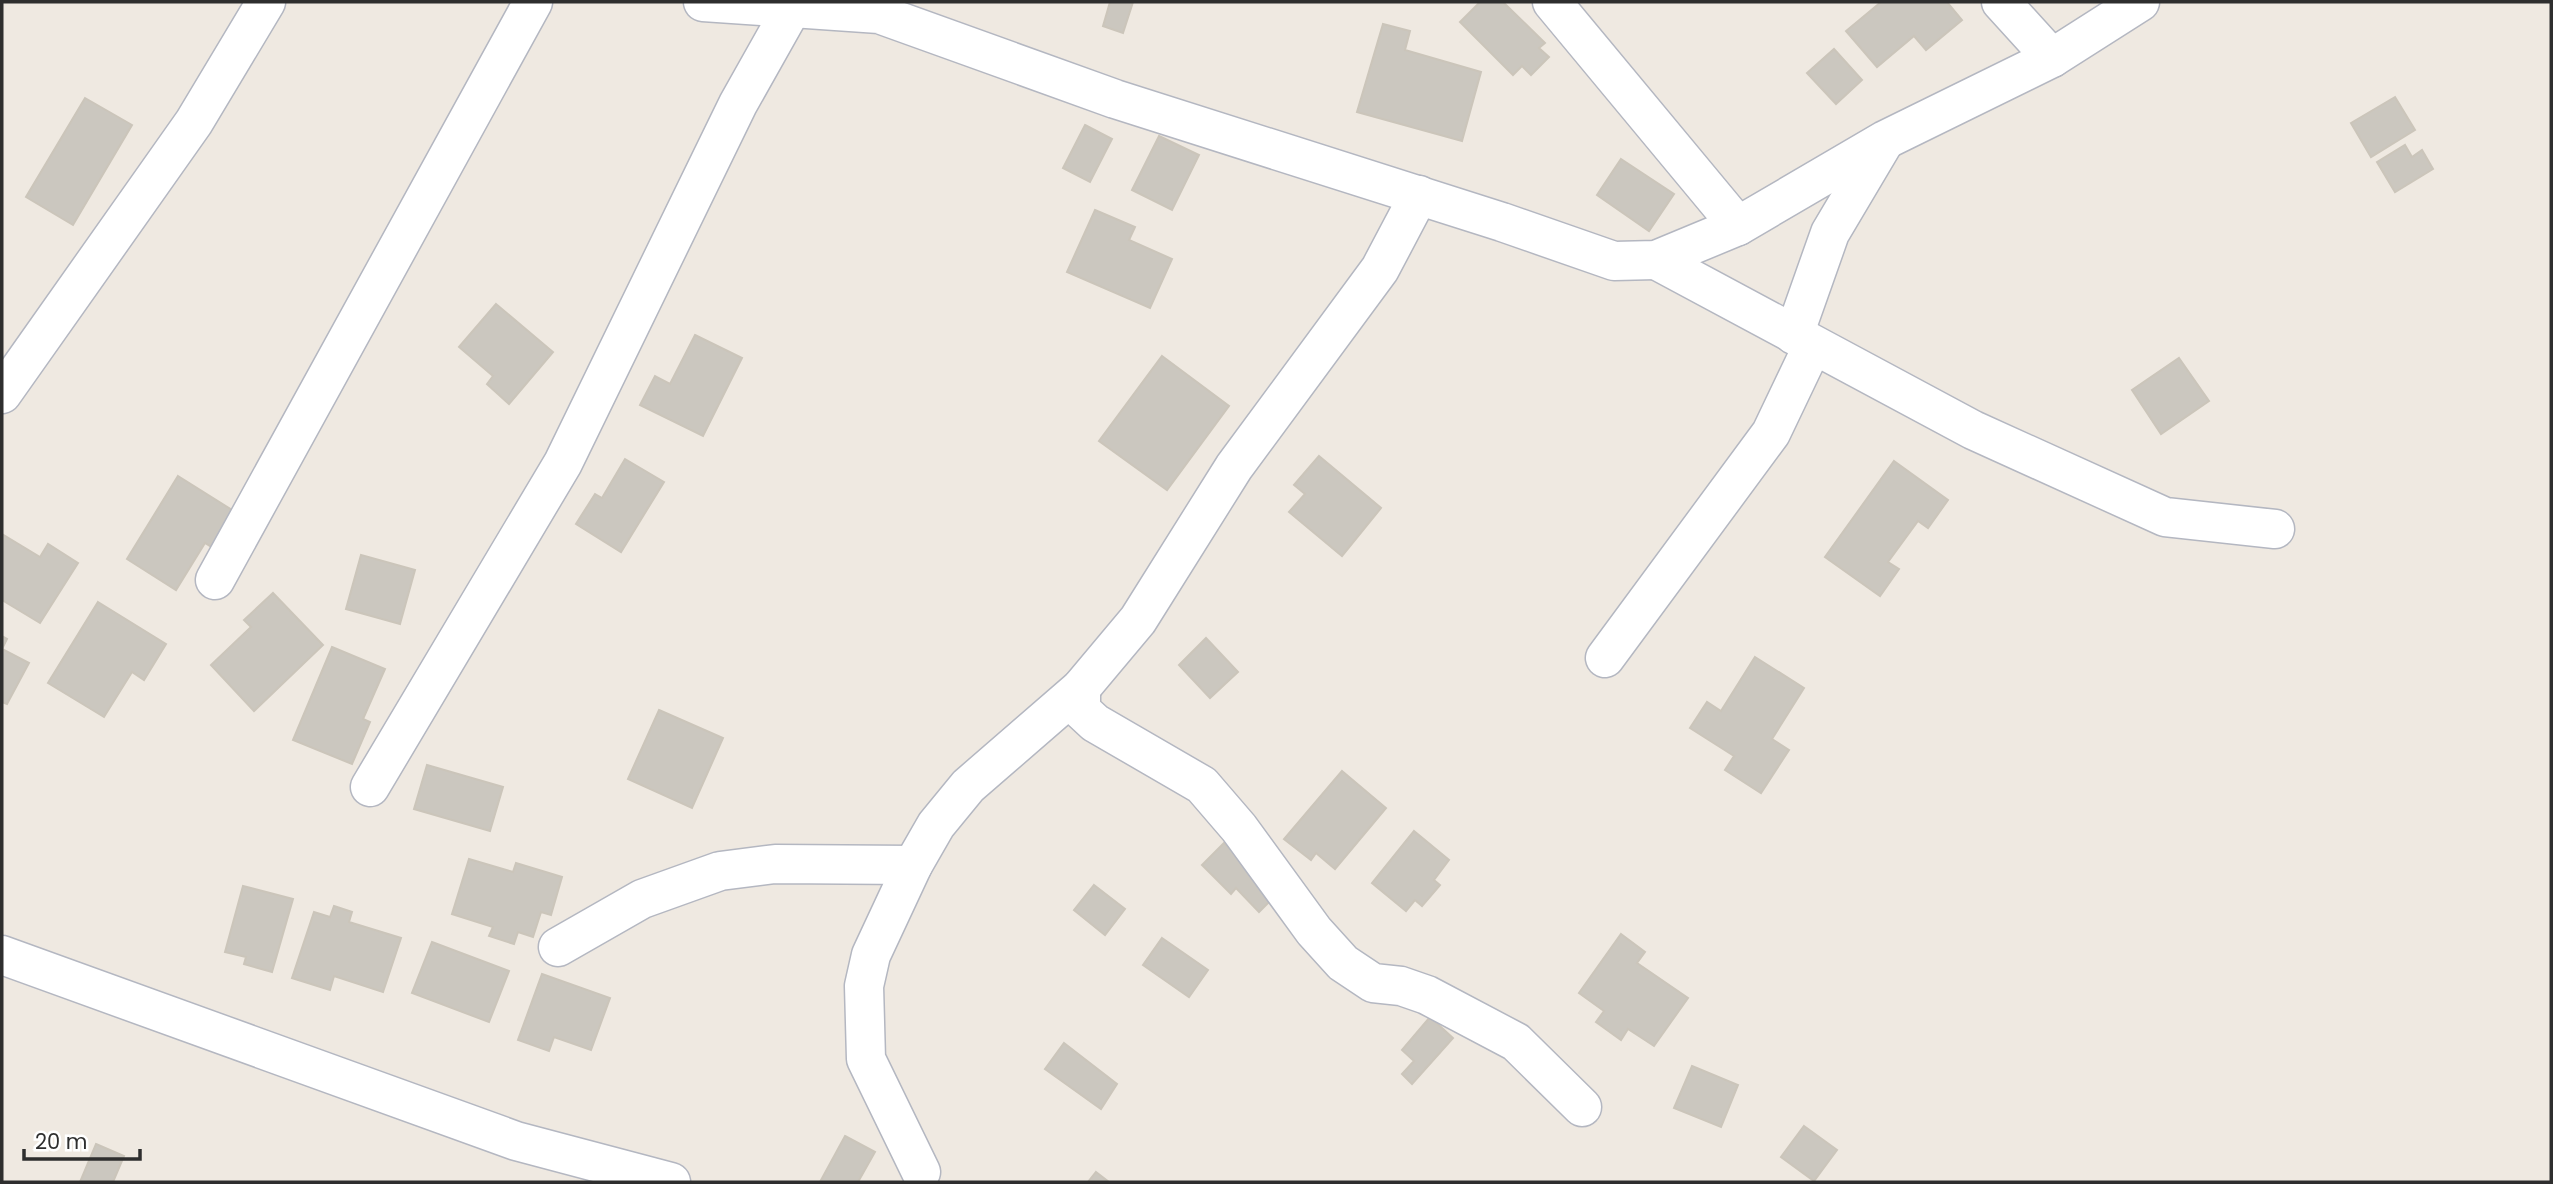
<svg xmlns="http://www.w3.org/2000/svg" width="2553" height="1184" font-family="Poppins,sans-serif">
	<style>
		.building { fill: #cbc7bf; stroke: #cbc5ba; stroke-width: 2 }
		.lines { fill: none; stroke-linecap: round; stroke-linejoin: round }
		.minor-casing { stroke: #b4b7c1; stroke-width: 41 }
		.minor { stroke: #fff; stroke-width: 38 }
	</style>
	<rect width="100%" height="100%" fill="#efe9e1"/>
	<g class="building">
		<polygon points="1110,2 1133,2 1123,33 1103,26"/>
		<polygon points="1480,2 1503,2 1545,43 1539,48 1549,57 1531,75 1522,66 1513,75 1460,22"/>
		<polygon points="1881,2 1947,2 1962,20 1926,50 1914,36 1877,67 1846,31"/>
		<polygon points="1383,24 1410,31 1405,50 1481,72 1462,141 1357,112"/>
		<polygon points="1834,49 1862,80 1836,104 1807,73"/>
		<polygon points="2395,97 2415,130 2371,157 2351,123"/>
		<polygon points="85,98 132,125 73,225 26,197"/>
		<polygon points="1085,125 1112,139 1090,182 1063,168"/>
		<polygon points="1159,136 1199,155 1172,210 1132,190"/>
		<polygon points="2405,145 2412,157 2422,150 2433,169 2395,192 2377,162"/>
		<polygon points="1621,159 1674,194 1649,231 1597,195"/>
		<polygon points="1095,210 1135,227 1129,240 1172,259 1150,308 1067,272"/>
		<polygon points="496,304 553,352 509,404 487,384 493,376 459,347"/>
		<polygon points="695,335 742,358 703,436 640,405 655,376 670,384"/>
		<polygon points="1162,356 1229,406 1167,490 1099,441"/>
		<polygon points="2179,358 2209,401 2161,434 2132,390"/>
		<polygon points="1319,456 1381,508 1342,556 1289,512 1305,494 1294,485"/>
		<polygon points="625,459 664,482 621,552 576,524 595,494 602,498"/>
		<polygon points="1894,461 1948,500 1928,528 1918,521 1888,562 1899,569 1880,596 1825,557"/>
		<polygon points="178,476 240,515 218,551 205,543 176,590 127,559"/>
		<polygon points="2,534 40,557 48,544 78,563 40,623 2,600"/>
		<polygon points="361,555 415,570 400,624 346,609"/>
		<polygon points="273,593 323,645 254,711 211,665 251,627 244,620"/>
		<polygon points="98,602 166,644 144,680 132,672 104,717 48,683"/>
		<polygon points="2,636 7,639 2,649 29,663 7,704 2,702"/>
		<polygon points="1206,638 1238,672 1210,698 1179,665"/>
		<polygon points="332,647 385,669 363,719 370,722 352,764 293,740"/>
		<polygon points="1755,657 1804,688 1772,739 1789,750 1761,793 1725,770 1734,756 1690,728 1707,702 1721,711"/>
		<polygon points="659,710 723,738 692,808 628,779"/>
		<polygon points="427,765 503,787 490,831 414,809"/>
		<polygon points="1342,771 1386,808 1335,869 1316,853 1311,860 1284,839"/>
		<polygon points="1414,831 1449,860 1434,880 1440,885 1422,906 1415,900 1406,911 1372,883"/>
		<polygon points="1224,843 1276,895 1259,912 1236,888 1231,894 1202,865"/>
		<polygon points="469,859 513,872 516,863 562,877 551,915 541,912 533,937 518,932 514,944 489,936 493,927 452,914"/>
		<polygon points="1094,885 1125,909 1105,935 1074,910"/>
		<polygon points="243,886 293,899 272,972 244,964 246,957 225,952"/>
		<polygon points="334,906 352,912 349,922 401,938 383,992 334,976 330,990 292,978 314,912 330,917"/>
		<polygon points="1621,934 1645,952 1637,963 1688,998 1654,1046 1628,1029 1621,1040 1596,1022 1604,1011 1579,993"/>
		<polygon points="1162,938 1208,970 1189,997 1143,965"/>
		<polygon points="432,942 509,971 489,1022 412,993"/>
		<polygon points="542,974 610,998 591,1050 554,1037 549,1051 518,1040"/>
		<polygon points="1430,1017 1453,1038 1412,1084 1402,1074 1414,1061 1402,1050"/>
		<polygon points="1064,1043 1117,1084 1101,1109 1045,1069"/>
		<polygon points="1692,1066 1738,1085 1721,1127 1674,1108"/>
		<polygon points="1804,1126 1837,1150 1814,1181 1781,1157"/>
		<polygon points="845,1136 875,1152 858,1182 820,1182"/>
		<polygon points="96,1144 124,1156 113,1182 80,1182"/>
		<polygon points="1096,1172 1109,1182 1088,1182"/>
	</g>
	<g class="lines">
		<defs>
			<g id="minor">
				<polyline points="703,2 879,14 1115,99 1502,222 1614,261 1656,260 1738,226 1885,140 2052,58 2140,2"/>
				<polyline points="1552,2 1738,226"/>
				<polyline points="2001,2 2052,58"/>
				<polyline points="1656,260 1973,430 2165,517 2275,529"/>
				<polyline points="1794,335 1830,233 1884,142"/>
				<polyline points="2,394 194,122 266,2"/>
				<polyline points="215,580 533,2"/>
				<polyline points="1605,658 1771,433 1813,345"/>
				<polyline points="1081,688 1081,710 1095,723 1202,785 1239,828 1314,931 1343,963 1373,983 1401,986 1427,995 1516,1042 1582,1107"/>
				<polyline points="370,787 563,463 738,104 792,8"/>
				<polyline points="558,947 642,899 720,871 775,864 913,865"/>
				<polyline points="2,955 516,1141 671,1182"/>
				<polyline points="921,1172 866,1059 864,986 871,955 913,865 936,825 968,786 1081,688 1138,620 1234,467 1380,269 1419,195"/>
			</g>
		</defs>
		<use href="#minor" class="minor-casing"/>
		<use href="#minor" class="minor"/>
	</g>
	<rect width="2553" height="1184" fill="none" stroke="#2e2e2e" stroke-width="7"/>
	<path d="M24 1149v10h116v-10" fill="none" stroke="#2e2e2e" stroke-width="3.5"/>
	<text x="35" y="1149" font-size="21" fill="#2e2e2e" stroke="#ffffff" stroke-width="5" paint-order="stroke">20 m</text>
</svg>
